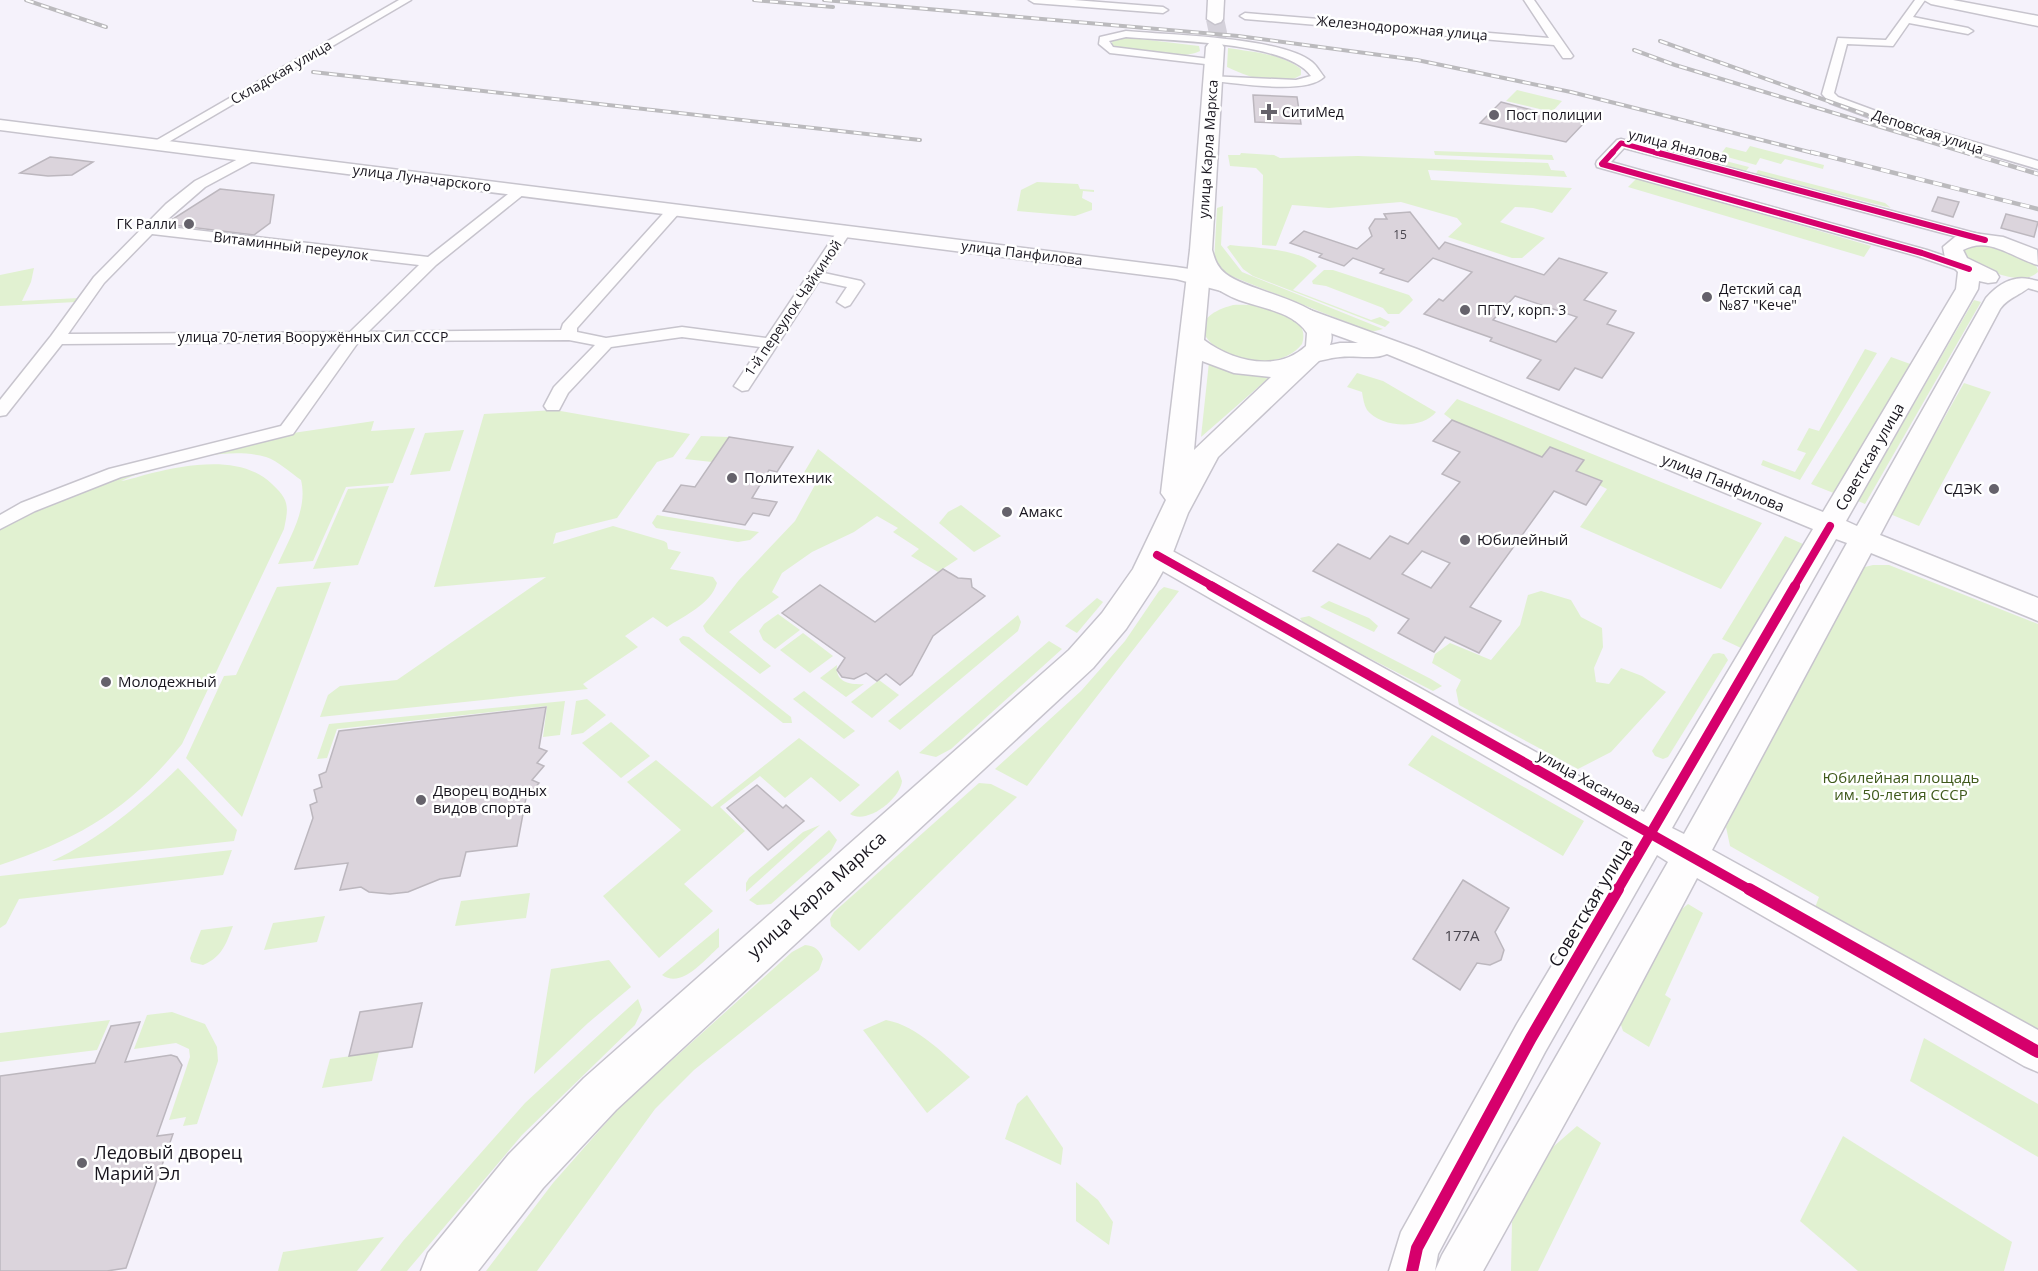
<svg xmlns="http://www.w3.org/2000/svg" width="2038" height="1271" font-family="'Open Sans',sans-serif">
	<style>
		.green { fill: #e1f1d1 }
		.building { fill: #dbd4dc; stroke: #bcb7be; stroke-width: 1.5; fill-rule: evenodd }
		.lines { fill: none; stroke-linecap: round; stroke-linejoin: round }
		.primary-tunnel { stroke: #d4d1da; stroke-width: 18; stroke-dasharray: 18 9; stroke-linecap: butt }
		.street-casing { stroke: #c7c4cd; stroke-width: 3 }
		.secondary-casing { stroke: #c7c4cd; stroke-width: 3 }
		.primary-casing { stroke: #c7c4cd; stroke-width: 3 }
		.street { fill: #fefdfe; fill-rule: evenodd }
		.secondary { fill: #fefdfe; fill-rule: evenodd }
		.primary { fill: #fefdfe; fill-rule: evenodd }
		.rail-far1-casing { stroke: #bbbabd; stroke-width: 4 }
		.rail-casing { stroke: #bbbabd; stroke-width: 4.5 }
		.rail-far1 { stroke: #fff; stroke-width: 2; stroke-dasharray: 8; stroke-linecap: butt }
		.rail { stroke: #fff; stroke-width: 3; stroke-dasharray: 9; stroke-linecap: butt }
		.cycleway-far4-casing { stroke: #fff; stroke-width: 8 }
		.cycleway-far3-casing { stroke: #fff; stroke-width: 8 }
		.cycleway-far2-casing { stroke: #fff; stroke-width: 10 }
		.cycleway-far1-casing { stroke: #fff; stroke-width: 14 }
		.cycleway-casing { stroke: #fff; stroke-width: 16 }
		.cycleway-far4 { stroke: #d6006c; stroke-width: 5 }
		.cycleway-far3 { stroke: #d6006c; stroke-width: 6 }
		.cycleway-far2 { stroke: #d6006c; stroke-width: 8 }
		.cycleway-far1 { stroke: #d6006c; stroke-width: 10 }
		.cycleway { stroke: #d6006c; stroke-width: 12 }
		.poi-dot { fill: #65626b; stroke: #fff; stroke-width: 2 }
		.labels { text-anchor: middle; stroke-width: 5; stroke-linejoin: round; paint-order: stroke }
		.number-label { font-size: 12px; fill: #49454e }
		.far-street-label { font-size: 14px; fill: #18151e; stroke: #fff }
		.far-poi-label { font-size: 14px; fill: #18151e; stroke: #fff; text-anchor: start }
		.street-label { font-size: 15px; fill: #18151e; stroke: #fff }
		.poi-label { font-size: 15px; fill: #18151e; stroke: #fff; text-anchor: start }
		.park-label { font-size: 15px; fill: #405a1c; stroke: #fff }
		.near-number-label { font-size: 15px; fill: #49454e }
		.near-street-label { font-size: 18px; fill: #18151e; stroke: #fff }
		.near-poi-label { font-size: 18px; fill: #18151e; stroke: #fff; text-anchor: start }
	</style>
	<rect width="100%" height="100%" fill="#f5f2fb"/>
	<g class="green">
		<path d="M1119,38h13l67,8 1,5c-15,9 -72,3 -88,-5v-5z"/>
		<path d="M1228,48c23,4 53,5 73,21v6c-22,14 -53,2 -74,-8z"/>
		<polygon points="1517,90 1562,101 1552,112 1506,101"/>
		<polygon points="1750,146 1824,165 1823,169 1785,159 1781,164 1760,158 1756,165 1720,155 1726,147 1746,152"/>
		<polygon points="1666,147 1671,147 1749,167 1746,171 1668,151 1665,149"/>
		<polygon points="1434,151 1552,155 1554,160 1435,155"/>
		<polygon points="1241,153 1274,155 1280,158 1358,156 1548,163 1551,170 1564,171 1567,177 1428,170 1431,180 1572,188 1552,213 1533,208 1515,207 1500,222 1545,238 1522,258 1512,258 1448,237 1462,224 1457,218 1401,202 1329,208 1292,205 1276,246 1262,245 1263,175 1256,168 1230,166 1228,155 1240,155"/>
		<polygon points="1758,170 1885,203 1891,208 1756,174"/>
		<polygon points="1637,178 1871,246 1864,257 1628,187"/>
		<polygon points="1037,182 1078,184 1080,189 1094,190 1094,192 1083,191 1082,198 1092,203 1092,210 1075,216 1017,211 1021,190"/>
		<polygon points="1223,206 1221,245 1242,272 1383,329 1371,332 1221,272 1214,263 1217,208"/>
		<path d="M1980,244c15,4 57,9 58,28 -16,15 -49,-2 -67,-7l-5,-4 -4,-11z"/>
		<path d="M1230,245c24,3 70,3 87,21l-24,24 78,30 9,-3 10,5 -5,5 -132,-51 -10,-7 -16,-22z"/>
		<polygon points="34,268 31,282 22,301 79,298 76,302 0,306 0,275"/>
		<polygon points="1324,270 1333,270 1409,295 1413,300 1399,314 1388,314 1383,308 1326,286 1313,284 1312,281"/>
		<polygon points="1974,300 1981,302 1865,504 1858,501"/>
		<path d="M1233,305c22,-2 80,6 69,39 -37,47 -153,-16 -69,-39z"/>
		<polygon points="1865,349 1877,353 1800,480 1761,465 1763,460 1795,472 1806,453 1797,450 1809,428 1819,431"/>
		<polygon points="1891,357 1913,365 1836,494 1811,484"/>
		<path d="M1209,362c21,11 39,14 63,13l-71,62z"/>
		<path d="M1357,373l26,8 53,31c-14,18 -55,16 -69,-2 -3,-5 -4,-12 -5,-18l-15,-5z"/>
		<polygon points="1964,383 1991,392 1919,526 1890,514"/>
		<polygon points="1457,399 1762,523 1721,589 1580,527 1607,489 1599,485 1602,481 1452,420 1444,414"/>
		<path d="M555,410l135,24 -17,23 -16,5 -40,56 -61,15 -3,11 60,-18 51,15 3,2 1,6 13,3 -11,17 43,8 4,6c-6,21 -33,33 -50,44l-14,-10 -28,19 13,11 -55,37 5,5 -268,28 8,-22 12,-9 57,-6 149,-103 -112,10 50,-173z"/>
		<path d="M374,421l-3,10 44,-3 -22,55 -47,4 -33,74 -35,3c12,-27 30,-55 23,-84 -10,-7 -23,-19 -35,-23 -40,-12 -107,7 -145,24 9,-1 21,-6 31,-8 38,-9 90,-18 120,11 17,16 17,22 12,45l-102,215c-52,65 -103,95 -182,121v-335l28,-20 116,-40 149,-37z"/>
		<polygon points="464,430 450,471 410,475 425,433"/>
		<polygon points="701,436 729,437 712,462 685,459"/>
		<polygon points="818,449 958,559 938,572 911,556 919,549 893,532 898,528 877,516 854,532 812,552 782,573 772,592 779,597 729,632 771,666 760,674 706,632 703,626 739,580 795,521 815,485 808,482 802,476"/>
		<polygon points="389,486 358,565 313,569 348,489"/>
		<polygon points="961,505 1001,536 974,552 939,523 948,512"/>
		<polygon points="657,515 759,532 750,540 738,542 656,528 652,523"/>
		<polygon points="1785,536 1803,544 1741,648 1722,639"/>
		<polygon points="1873,565 1889,565 2038,624 2038,1040 1813,913 1819,897 1730,846 1726,827 1861,568"/>
		<polygon points="331,582 242,817 186,758 224,676 236,675 277,587"/>
		<polygon points="1164,587 1179,591 1027,786 995,769 1081,691 1125,641 1159,591"/>
		<polygon points="1541,591 1571,600 1581,617 1602,628 1603,647 1594,668 1596,682 1609,684 1621,668 1642,676 1666,692 1611,752 1578,769 1459,705 1456,690 1461,680 1432,663 1435,654 1450,643 1491,660 1520,625 1528,595"/>
		<polygon points="1097,598 1103,602 1077,633 1065,626"/>
		<polygon points="1329,601 1369,618 1378,626 1374,632 1320,607"/>
		<polygon points="778,614 800,630 775,649 763,640 759,631 764,624"/>
		<polygon points="1018,615 1021,622 1018,631 900,730 888,721"/>
		<polygon points="1309,616 1431,679 1442,686 1433,691 1305,625 1300,618"/>
		<polygon points="803,633 833,656 810,673 780,650"/>
		<polygon points="683,636 689,637 791,717 792,723 783,723 681,643 679,639"/>
		<polygon points="1049,641 1062,649 951,749 936,757 919,753"/>
		<polygon points="1719,653 1724,654 1728,660 1668,757 1663,759 1655,756 1652,751 1713,654"/>
		<path d="M837,665c-2,17 12,20 27,19l-18,13 -26,-19z"/>
		<polygon points="879,680 899,695 872,718 851,702"/>
		<polygon points="804,691 855,731 844,739 793,699"/>
		<polygon points="587,699 606,715 583,733 571,735 576,701"/>
		<polygon points="565,701 560,735 543,737 547,706 337,729 327,758 317,759 329,724"/>
		<polygon points="611,722 650,756 621,778 582,743"/>
		<polygon points="1432,735 1584,821 1563,856 1408,765"/>
		<polygon points="799,738 860,785 840,802 811,777 785,798 760,776 720,807 745,831 684,884 713,911 659,958 603,896 681,830 627,782 656,760 712,807"/>
		<path d="M178,768l59,62 -3,11 -182,20c48,-22 89,-57 126,-93z"/>
		<path d="M898,770l4,11c-2,18 -35,44 -52,33z"/>
		<polygon points="979,783 991,784 1017,797 859,951 831,926 830,919 834,912"/>
		<polygon points="820,825 746,892 746,883 749,878 803,832"/>
		<polygon points="829,830 837,840 831,851 771,904 757,905 749,900"/>
		<polygon points="232,850 223,875 19,899 6,924 0,928 0,876"/>
		<polygon points="530,893 526,918 455,926 461,901"/>
		<polygon points="1688,904 1703,913 1665,995 1671,999 1649,1047 1623,1031 1617,1013 1669,920"/>
		<polygon points="325,916 317,942 264,950 273,923"/>
		<path d="M233,926c-7,18 -11,31 -30,39l-12,-3 -1,-4 11,-28z"/>
		<path d="M719,928v19c-15,13 -37,42 -57,28z"/>
		<path d="M805,945c10,1 14,4 18,14l-4,11 -125,100 -39,39 -118,162h-51l67,-88 67,-76 172,-155z"/>
		<polygon points="609,960 631,987 588,1023 534,1074 551,969"/>
		<polygon points="638,999 642,1010 635,1025 522,1135 407,1271 380,1271 403,1241 525,1103"/>
		<polygon points="172,1012 205,1024 217,1047 218,1061 197,1124 183,1126 186,1117 169,1120 190,1057 189,1049 176,1043 134,1049 147,1015"/>
		<polygon points="110,1020 97,1050 0,1062 0,1033"/>
		<path d="M886,1020c33,6 59,36 84,57l-43,36 -64,-83z"/>
		<polygon points="1924,1038 2038,1104 2038,1157 1910,1081"/>
		<polygon points="379,1052 372,1081 322,1088 330,1059"/>
		<polygon points="1027,1095 1063,1148 1061,1165 1005,1139 1017,1104"/>
		<polygon points="1577,1126 1601,1143 1538,1271 1511,1271 1512,1222 1546,1153"/>
		<polygon points="1843,1136 2012,1242 2004,1271 1858,1271 1800,1221"/>
		<polygon points="1076,1182 1098,1200 1113,1222 1109,1245 1076,1221"/>
		<polygon points="384,1237 357,1271 278,1271 283,1252"/>
	</g>
	<g class="building">
		<polygon points="1253,95 1297,97 1301,124 1255,122"/>
		<polygon points="1501,102 1532,110 1584,123 1566,142 1480,123"/>
		<polygon points="50,157 69,159 93,162 72,175 48,176 20,173"/>
		<polygon points="220,189 274,195 270,223 254,235 165,224"/>
		<polygon points="1938,197 1959,202 1953,217 1932,211"/>
		<path d="M1410,212l29,37 6,-7 99,33 15,-17 48,15 -23,27 32,11 -9,13 27,9 -32,45 -27,-10 -16,22 -32,-12 14,-18 -51,-19 2,-3 -68,-24 15,-15 4,2 29,-29 -39,-14 -25,24 -28,-9 4,-4 -31,-11 -9,8 -25,-9 3,-3 -32,-11 14,-12 53,18 15,-13 -3,-8 6,-9h12l-3,-5zM1515,296l62,21 -21,25 -63,-22z"/>
		<polygon points="2006,214 2038,222 2034,237 2001,228"/>
		<path d="M1452,420l90,37 8,-10 34,13 -8,11 26,10 -16,24 -32,-14 -84,116 31,14 -22,32 -34,-16 -11,15 -36,-19 11,-14 -96,-48 25,-27 32,15 20,-23 18,8 52,-62 -18,-8 18,-22 -27,-11zM1422,551l28,12 -19,25 -29,-14z"/>
		<polygon points="729,437 793,447 777,472 769,470 752,498 777,502 769,516 753,513 745,525 663,511 681,485 695,487"/>
		<polygon points="943,569 958,578 971,579 972,587 985,596 933,636 912,675 900,685 886,674 877,681 866,673 854,679 842,677 837,670 845,658 782,613 820,585 875,622"/>
		<polygon points="546,707 539,748 547,751 537,763 544,766 532,780 539,783 526,798 517,846 466,852 460,876 440,879 408,892 390,894 369,892 361,887 340,890 348,863 295,869 313,818 310,805 317,802 314,790 322,787 319,775 326,772 339,731"/>
		<polygon points="757,785 783,808 786,805 804,821 768,850 727,808"/>
		<polygon points="1463,880 1509,908 1495,932 1504,950 1501,960 1490,965 1477,963 1460,990 1413,959"/>
		<polygon points="422,1003 412,1047 349,1056 360,1012"/>
		<polygon points="140,1022 125,1062 171,1055 177,1057 182,1065 157,1136 173,1134 126,1268 107,1271 0,1271 0,1076 95,1063 111,1026"/>
	</g>
	<g class="lines">
		<polyline class="primary-tunnel" points="1215,19 1218,33 1215,47"/>
		<defs>
			<g id="street">
				<polygon points="399,0 411,0 160,147 156,148 150,144"/>
				<polygon points="1029,0 1074,0 1163,7 1168,10 1163,13 1034,3"/>
				<polygon points="1524,0 1534,0 1573,56 1571,58 1563,58 1554,45 1245,19 1240,16 1245,13 1549,38"/>
				<polygon points="1915,0 1925,0 1913,17 1968,28 1973,31 1968,34 1909,23 1893,46 1847,44 1834,93 1838,97 1903,121 2038,161 2038,169 1895,127 1830,103 1822,94 1838,38 1886,40"/>
				<path d="M1126,31c42,4 156,6 186,31 5,4 8,10 12,15 -18,18 -86,6 -111,4l-4,-1v-4l87,4 15,-4c-24,-35 -143,-35 -185,-39l-17,4 4,6 105,13v4l-4,1 -104,-12 -11,-9 1,-7z"/>
				<polygon points="1621,139 1990,237 1992,240 1990,243 1980,243 1624,148 1611,162 1927,250 1974,266 1976,269 1969,273 1964,272 1917,256 1597,167 1596,164 1597,161 1617,140"/>
				<path d="M252,152l5,1 1,3 -1,3 -52,28 -45,39 268,31 89,-70 5,-1 7,4 -93,75 -68,67 193,-2 2,-6 107,-118 5,-1 7,4 -2,3 -103,116v4l29,6 76,-11 84,11 74,-111 5,-1 7,4 -28,43 37,8 3,3 -14,21 -5,2 -8,-5 10,-15 -28,-6 -71,109 -6,1 -8,-5 26,-39 -78,-10 -71,10 -43,46 -9,17h-12l-3,-4 10,-19 41,-42 -26,-5 -210,1 -66,93 -172,43 -86,34 -35,18v-14l21,-12 88,-34 172,-43 62,-84 -281,2 -56,71 -6,1v-16l51,-64 43,-59 72,-73 29,-23zM152,234l267,31 -69,67 -282,2 36,-51z"/>
				<polygon points="2029,279 2038,281 2038,291 2024,287 2021,284 2024,281"/>
			</g>
			<g id="secondary">
				<polygon points="1924,0 1953,0 2038,16 2038,26 1931,4"/>
				<path d="M0,120l1176,147c15,2 51,7 60,19l-3,5 -8,1 -49,-13 -1176,-149z"/>
				<path d="M1973,233l30,4 34,13 1,15c-24,-6 -49,-30 -75,-15l4,8 29,14 3,5 -3,5 -8,1 -9,-2 -1,8 -132,232 11,5 129,-228c10,-12 26,-23 43,-19l3,5c-7,10 -23,12 -32,25l-120,226 158,63v23l-167,-68 -159,297 326,180v42l-14,-6 -327,-188 -76,144 -138,249h-48l7,-16 226,-393 -11,-7 -112,197 -107,202 -3,17h-46l12,-39 116,-208 111,-186 -481,-276 -4,-7 4,-7 10,-3 10,3 477,264 169,-283 -426,-175c-14,6 -32,1 -47,3 -14,1 -25,7 -38,4l-4,-5 4,-5 38,-8h18l-64,-23 -3,-5 3,-5 8,-2 8,2 107,39 406,163 133,-223 2,-17 -13,-14 -2,-11 12,-10zM1836,539l11,4 -163,291 -12,-6z"/>
			</g>
			<g id="primary">
				<polygon points="1208,0 1224,0 1223,19 1221,22 1215,24 1207,19"/>
				<path d="M1215,42l6,1 3,4 -12,203c3,10 5,17 14,24 25,21 141,33 95,85l-103,98 -30,56 -16,42 -17,30 -29,44 -33,39 -477,442 -73,78 -65,83h-57l7,-18 81,-99 75,-76 485,-428 33,-37 31,-44 33,-69 -5,-7 29,-243 16,-203 3,-4zM1209,284c10,6 19,12 30,16 22,8 55,12 68,33l-1,13c-29,27 -74,15 -102,-6zM1202,361l32,12 37,4 -77,73z"/>
			</g>
		</defs>
		<use href="#street" class="street-casing"/>
		<use href="#secondary" class="secondary-casing"/>
		<use href="#primary" class="primary-casing"/>
		<use href="#street" class="street"/>
		<use href="#secondary" class="secondary"/>
		<use href="#primary" class="primary"/>
		<defs>
			<g id="rail-far1">
				<polyline points="26,0 106,27"/>
				<polyline points="754,0 833,7"/>
				<polyline points="824,0 1238,36 1417,60 1571,92 1817,154"/>
				<polyline points="1660,41 1867,115"/>
				<polyline points="1634,50 1675,65 1970,154"/>
				<polyline points="313,72 920,140"/>
			</g>
			<g id="rail">
				<polyline points="1811,152 2038,209"/>
				<polyline points="1965,152 2038,174"/>
			</g>
		</defs>
		<use href="#rail-far1" class="rail-far1-casing"/>
		<use href="#rail" class="rail-casing"/>
		<use href="#rail-far1" class="rail-far1"/>
		<use href="#rail" class="rail"/>
		<defs>
			<polyline id="cycleway-far4" points="1611,154 1621,143 1661,154"/>
			<g id="cycleway-far3">
				<polyline points="1613,152 1602,164 1922,253 1969,269"/>
				<polyline points="1655,152 1985,240"/>
			</g>
			<g id="cycleway-far2">
				<polyline points="1157,555 1214,587"/>
				<polyline points="1794,587 1830,526"/>
			</g>
			<g id="cycleway-far1">
				<polyline points="1211,586 1752,891"/>
				<polyline points="1617,891 1795,586"/>
			</g>
			<g id="cycleway">
				<polyline points="1749,889 2038,1052"/>
				<polyline points="1412,1271 1417,1248 1531,1038 1618,889"/>
			</g>
		</defs>
		<use href="#cycleway-far4" class="cycleway-far4-casing"/>
		<use href="#cycleway-far3" class="cycleway-far3-casing"/>
		<use href="#cycleway-far2" class="cycleway-far2-casing"/>
		<use href="#cycleway-far1" class="cycleway-far1-casing"/>
		<use href="#cycleway" class="cycleway-casing"/>
		<use href="#cycleway-far4" class="cycleway-far4"/>
		<use href="#cycleway-far3" class="cycleway-far3"/>
		<use href="#cycleway-far2" class="cycleway-far2"/>
		<use href="#cycleway-far1" class="cycleway-far1"/>
		<use href="#cycleway" class="cycleway"/>
	</g>
	<g class="poi-dot">
		<path d="M1266 103h6v6h6v6h-6v6h-6v-6h-6v-6h6z"/>
		<circle cx="1494" cy="115" r="6"/>
		<circle cx="189" cy="224" r="6"/>
		<circle cx="1707" cy="297" r="6"/>
		<circle cx="1465" cy="310" r="6"/>
		<circle cx="732" cy="478" r="6"/>
		<circle cx="1994" cy="489" r="6"/>
		<circle cx="1007" cy="512" r="6"/>
		<circle cx="1465" cy="540" r="6"/>
		<circle cx="106" cy="682" r="6"/>
		<circle cx="421" cy="800" r="6"/>
		<circle cx="82" cy="1163" r="6"/>
	</g>
	<g class="labels">
		<g class="number-label">
			<text x="1400" y="239">15</text>
		</g>
		<g class="far-street-label">
			<text transform="translate(1402 28) rotate(5)" y="5">Железнодорожная улица</text>
			<text transform="translate(281 72) rotate(-30)" y="5">Складская улица</text>
			<text transform="translate(1928 132) rotate(18)" y="5">Деповская улица</text>
			<text transform="translate(1678 146) rotate(14)" y="5">улица Яналова</text>
			<text transform="translate(1208 149) rotate(-86)" y="5">улица Карла Маркса</text>
			<text transform="translate(422 178) rotate(7)" y="5">улица Луначарского</text>
			<text transform="translate(291 246) rotate(7)" y="5">Витаминный переулок</text>
			<text transform="translate(1022 253) rotate(7)" y="5">улица Панфилова</text>
			<text transform="translate(793 308) rotate(-56)" y="5">1-й переулок Чайкиной</text>
			<text x="313" y="342">улица 70-летия Вооружённых Сил СССР</text>
		</g>
		<g class="far-poi-label">
			<text x="1282" y="117">СитиМед</text>
			<text x="1506" y="120">Пост полиции</text>
			<text x="177" y="229" text-anchor="end">ГК Ралли</text>
			<text x="1719" y="294">Детский сад<tspan x="1719" dy="16">№87 "Кече"</tspan></text>
			<text x="1477" y="315">ПГТУ, корп. 3</text>
		</g>
		<g class="street-label">
			<text transform="translate(1870 457) rotate(-60)" y="5">Советская улица</text>
			<text transform="translate(1723 483) rotate(22)" y="5">улица Панфилова</text>
			<text transform="translate(1589 782) rotate(29)" y="5">улица Хасанова</text>
		</g>
		<g class="poi-label">
			<text x="744" y="483">Политехник</text>
			<text x="1982" y="494" text-anchor="end">СДЭК</text>
			<text x="1019" y="517">Амакс</text>
			<text x="1477" y="545">Юбилейный</text>
			<text x="118" y="687">Молодежный</text>
			<text x="433" y="796">Дворец водных<tspan x="433" dy="17">видов спорта</tspan></text>
		</g>
		<g class="park-label">
			<text x="1901" y="783">Юбилейная площадь<tspan x="1901" dy="17">им. 50-летия СССР</tspan></text>
		</g>
		<g class="near-number-label">
			<text x="1462" y="941">177А</text>
		</g>
		<g class="near-street-label">
			<text transform="translate(817 895) rotate(-42)" y="6">улица Карла Маркса</text>
			<text transform="translate(1591 903) rotate(-59)" y="6">Советская улица</text>
		</g>
		<g class="near-poi-label">
			<text x="94" y="1159">Ледовый дворец<tspan x="94" dy="21">Марий Эл</tspan></text>
		</g>
	</g>
</svg>
